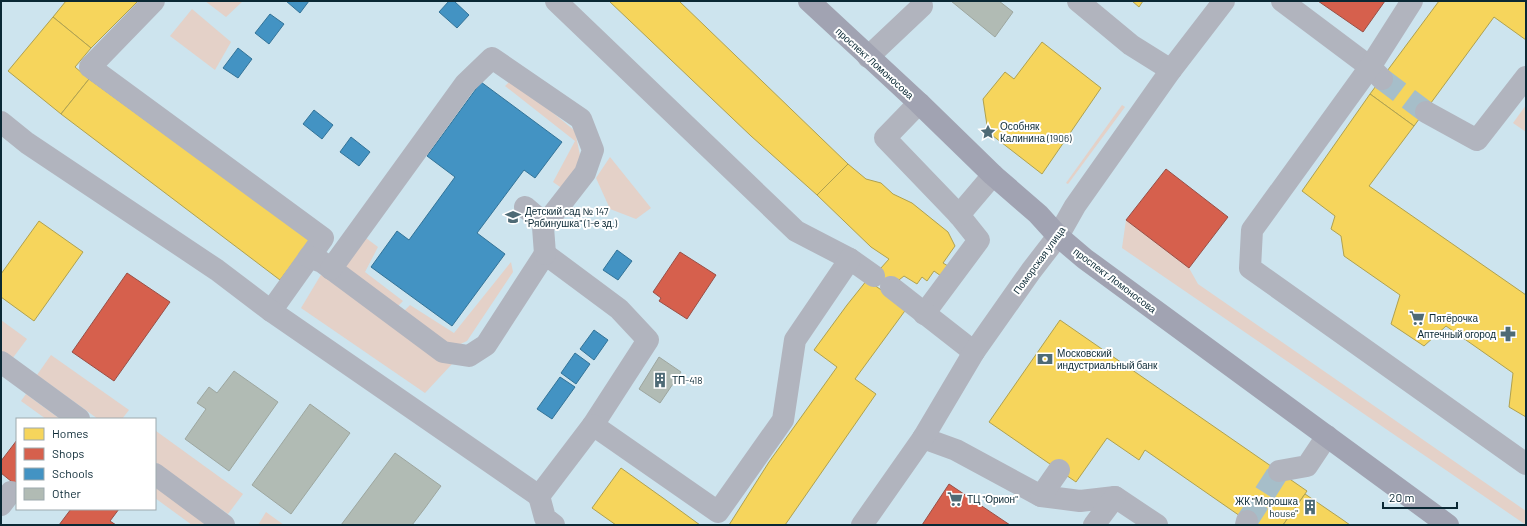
<svg xmlns="http://www.w3.org/2000/svg" width="1527" height="526" font-family="Barlow,sans-serif">
	<style>
		.green { fill: #e4d1c8 }
		.homes { fill: #f6d55c; stroke: #afa150 }
		.shops { fill: #d6604d; stroke: #994f46 }
		.schools { fill: #4393c3; stroke: #327398 }
		.building { fill: #b1bbb4; stroke: #9da69f }
		.lines { fill: none; stroke-linecap: round; stroke-linejoin: round }
		.minor-tunnel { stroke: #a6bec9; stroke-width: 22; stroke-dasharray: 22 11; stroke-linecap: butt }
		.minor { stroke: #b1b4be; stroke-width: 22 }
		.major { stroke: #a1a3b2; stroke-width: 22 }
		.labels { text-anchor: middle; stroke-width: 4; stroke-linejoin: round; paint-order: stroke }
		.street-label { font-size: 10px; fill: #0a2834; stroke: #fff }
		.poi-label { font-size: 10px; fill: #0a2834; stroke: #fff; text-anchor: start }
	</style>
	<rect width="100%" height="100%" fill="#cde4ee"/>
	<g class="green">
		<polygon points="205,1 243,1 226,17"/>
		<polygon points="192,9 231,42 215,70 170,36"/>
		<polygon points="512,79 575,131 581,160 563,189 553,182 575,141 505,86"/>
		<polygon points="1122,105 1125,107 1068,184 1066,183"/>
		<polygon points="1526,105 1526,132 1513,123"/>
		<polygon points="610,157 651,208 636,219 610,209 596,178"/>
		<polygon points="1126,220 1189,268 1198,284 1526,511 1526,525 1122,248"/>
		<polygon points="362,235 378,247 365,272 403,301 393,311 337,266"/>
		<polygon points="511,262 513,272 467,341 454,347 401,314 410,305 454,333"/>
		<polygon points="322,273 452,364 425,393 301,308"/>
		<polygon points="1,320 27,339 12,359 1,351"/>
		<polygon points="51,355 129,410 122,419 98,419 37,375"/>
		<polygon points="26,394 60,419 46,419 21,401"/>
		<polygon points="156,431 243,494 228,514 155,462"/>
		<polygon points="155,487 208,525 192,525 155,498"/>
		<polygon points="266,512 284,525 258,525"/>
	</g>
	<g class="homes">
		<polygon points="66,1 138,1 91,48 53,17"/>
		<polygon points="609,1 679,1 848,164 817,195 751,136"/>
		<polygon points="1132,1 1143,1 1139,7"/>
		<polygon points="1439,1 1526,1 1526,40 1494,17 1414,126 1370,94"/>
		<polygon points="53,17 91,48 75,67 89,79 61,114 8,71"/>
		<polygon points="1042,42 1101,88 1042,174 988,132 983,99 1005,72 1014,79"/>
		<polygon points="89,79 310,240 280,280 61,114"/>
		<polygon points="1370,94 1414,126 1369,186 1526,295 1526,417 1509,407 1513,373 1446,326 1424,346 1391,324 1400,295 1344,256 1341,236 1331,229 1335,216 1302,191"/>
		<polygon points="848,164 866,179 881,183 893,194 912,203 948,232 955,246 943,263 948,266 941,276 934,271 927,281 922,277 917,284 904,276 895,283 872,278 889,259 871,247 817,195"/>
		<polygon points="39,221 83,252 34,321 1,297 1,274"/>
		<polygon points="867,280 907,308 855,379 876,394 785,525 729,525 769,462 837,367 814,350 847,305"/>
		<polygon points="1060,320 1307,491 1283,525 1253,525 1145,450 1139,460 1107,438 1076,482 989,422"/>
		<polygon points="621,468 663,498 700,525 616,525 592,508"/>
		<polygon points="1305,494 1343,520 1350,525 1283,525"/>
	</g>
	<g class="shops">
		<polygon points="1318,1 1385,1 1363,32"/>
		<polygon points="1166,169 1228,217 1189,268 1126,220"/>
		<polygon points="680,252 716,275 687,319 659,301 661,298 653,292"/>
		<polygon points="127,273 170,302 114,381 72,352"/>
		<polygon points="17,440 17,486 1,473 1,461"/>
		<polygon points="949,484 1010,525 922,525"/>
		<polygon points="71,509 119,509 110,521 116,525 59,525"/>
	</g>
	<g class="schools">
		<polygon points="286,1 309,1 300,13"/>
		<polygon points="449,1 454,1 469,15 457,28 439,12"/>
		<polygon points="270,14 284,24 269,44 255,33"/>
		<polygon points="238,48 252,59 238,78 223,68"/>
		<polygon points="481,82 562,142 535,178 524,170 477,233 505,254 452,326 371,267 397,231 409,240 455,177 427,156"/>
		<polygon points="314,110 333,125 322,139 303,124"/>
		<polygon points="351,137 370,152 359,166 340,152"/>
		<polygon points="617,250 632,261 618,280 603,270"/>
		<polygon points="594,330 608,340 594,360 580,349"/>
		<polygon points="575,353 590,364 576,384 561,373"/>
		<polygon points="560,377 575,387 552,419 537,409"/>
	</g>
	<g class="building">
		<polygon points="951,1 999,1 1013,12 995,37"/>
		<polygon points="659,357 681,372 660,403 639,389"/>
		<polygon points="234,371 278,402 229,471 185,439 206,409 197,403 209,387 217,393"/>
		<polygon points="310,404 350,433 291,514 252,485"/>
		<polygon points="395,453 441,486 425,508 412,525 341,525"/>
	</g>
	<g class="lines">
		<g class="minor-tunnel">
			<polyline points="1382,79 1426,112"/>
			<polyline points="1247,521 1279,471"/>
		</g>
		<g class="minor">
			<polyline points="154,1 90,67 323,238 271,311"/>
			<polyline points="556,1 796,231 850,259 874,276"/>
			<polyline points="1078,1 1131,45 1171,70"/>
			<polyline points="1282,1 1370,67 1382,79"/>
			<polyline points="1412,1 1370,67 1252,230 1250,268 1526,464"/>
			<polyline points="868,57 922,6"/>
			<polyline points="919,103 885,138 959,215 979,240 924,314"/>
			<polyline points="1426,112 1477,140 1526,77"/>
			<polyline points="1,122 27,143 217,270 271,311 539,496"/>
			<polyline points="525,207 545,224"/>
			<polyline points="959,215 993,175"/>
			<polyline points="309,257 322,262 443,352 469,356 486,345 545,254 619,309 648,340 593,425"/>
			<polyline points="331,269 465,84 492,58 581,119 593,150 585,173 543,227 545,254"/>
			<polyline points="891,287 974,352"/>
			<polyline points="1,362 79,419"/>
			<polyline points="923,438 956,450 1041,496 1080,501 1115,497 1157,525"/>
			<polyline points="1279,471 1307,466 1327,436"/>
			<polyline points="155,474 224,525"/>
			<polyline points="1041,496 1059,470"/>
			<polyline points="1,505 11,492"/>
			<polyline points="554,525 545,518 539,496 593,425 718,512 783,420 795,340 850,259"/>
			<polyline points="862,525 923,438 974,352 1031,271 1058,236 1075,206 1171,70 1224,1"/>
			<polyline points="1094,525 1115,497"/>
			<polyline points="1246,525 1247,521"/>
		</g>
		<polyline class="major" points="809,1 919,103 993,175 1038,214 1058,236 1085,259 1448,525"/>
	</g>
	<defs>
		<symbol id="sight-bare" viewBox="-9 -9 18 18"><path d="M0-6L1.8-2.2L6-1.7L2.9 1.2L3.7 5.4L0 3.3L-3.7 5.4L-2.9 1.2L-6-1.7L-1.8-2.2Z" fill="#4e6a75" stroke="#fff" stroke-width="2.5" paint-order="stroke"/></symbol>
		<symbol id="school-bare" viewBox="-9 -9 18 18"><path d="M0-5L7-2L0 1L-7-2ZM-4 1L0 2.5L4 1V4Q0 6-4 4Z" fill="#4e6a75" stroke="#fff" stroke-width="2.5" paint-order="stroke"/></symbol>
		<symbol id="supermarket-bare" viewBox="-9 -9 18 18"><path d="M-6-5.5h2.5l.6 2H6L4.5 2H-2.5L-4.4-4H-6ZM-1.5 3.2a1.3 1.3 0 1 0 .1 0ZM3 3.2a1.3 1.3 0 1 0 .1 0Z" fill="#4e6a75" stroke="#fff" stroke-width="2.5" paint-order="stroke"/></symbol>
		<symbol id="pharmacy-bare" viewBox="-9 -9 18 18"><path d="M-2-6h4v4h4v4h-4v4h-4v-4h-4v-4h4Z" fill="#4e6a75" stroke="#fff" stroke-width="2.5" paint-order="stroke"/></symbol>
		<symbol id="bank-bare" viewBox="-9 -9 18 18"><path d="M-6-4H6V4H-6ZM0-2.3a2.3 2.3 0 1 0 0 4.6a2.3 2.3 0 1 0 0-4.6Z" fill="#4e6a75" stroke="#fff" stroke-width="2.5" paint-order="stroke"/></symbol>
		<symbol id="building-bare" viewBox="-9 -9 18 18"><path d="M-4-6H4V6H1V3H-1V6H-4ZM-2.5-4.3h1.7v1.8h-1.7ZM.8-4.3h1.7v1.8H.8ZM-2.5-1h1.7V.8h-1.7ZM.8-1h1.7V.8H.8Z" fill="#4e6a75" stroke="#fff" stroke-width="2.5" paint-order="stroke"/></symbol>
	</defs>
	<g fill-rule="evenodd">
		<use href="#sight-bare" x="977" y="121" width="22" height="22"/>
		<use href="#school-bare" x="502" y="206" width="22" height="22"/>
		<use href="#supermarket-bare" x="1406" y="307" width="22" height="22"/>
		<use href="#pharmacy-bare" x="1497" y="323" width="22" height="22"/>
		<use href="#bank-bare" x="1034" y="348" width="22" height="22"/>
		<use href="#building-bare" x="649" y="369" width="22" height="22"/>
		<use href="#supermarket-bare" x="944" y="488" width="22" height="22"/>
		<use href="#building-bare" x="1299" y="496" width="22" height="22"/>
	</g>
	<g class="labels">
		<g class="street-label">
			<text transform="translate(875 63) rotate(42)" y="4">проспект Ломоносова</text>
			<text transform="translate(1039 260) rotate(-54)" y="4">Поморская улица</text>
			<text transform="translate(1115 280) rotate(37)" y="4">проспект Ломоносова</text>
		</g>
		<g class="poi-label">
			<text x="1000" y="130">Особняк<tspan x="1000" dy="12">Калинина (1906)</tspan></text>
			<text x="525" y="215">Детский сад № 147<tspan x="525" dy="12">"Рябинушка" (1-е зд.)</tspan></text>
			<text x="1429" y="322">Пятёрочка</text>
			<text x="1496" y="338" text-anchor="end">Аптечный огород</text>
			<text x="1057" y="357">Московский<tspan x="1057" dy="12">индустриальный банк</tspan></text>
			<text x="672" y="384">ТП-418</text>
			<text x="967" y="503">ТЦ "Орион"</text>
			<text x="1298" y="505" text-anchor="end">ЖК "Морошка<tspan x="1298" dy="12">house"</tspan></text>
		</g>
	</g>
	<rect width="1527" height="526" fill="none" stroke="#0a2834" stroke-width="4"/>
	<rect x="16" y="418" width="140" height="92" fill="#ffffff" stroke="#9da9ae"/>
	<rect x="24" y="428" width="20" height="12" fill="#f6d55c" stroke="#9da9ae"/>
	<text x="52" y="438" font-size="12" fill="#0a2834">Homes</text>
	<rect x="24" y="448" width="20" height="12" fill="#d6604d" stroke="#9da9ae"/>
	<text x="52" y="458" font-size="12" fill="#0a2834">Shops</text>
	<rect x="24" y="468" width="20" height="12" fill="#4393c3" stroke="#9da9ae"/>
	<text x="52" y="478" font-size="12" fill="#0a2834">Schools</text>
	<rect x="24" y="488" width="20" height="12" fill="#b1bbb4" stroke="#9da9ae"/>
	<text x="52" y="498" font-size="12" fill="#0a2834">Other</text>
	<path d="M1383 502v6h74v-6" fill="none" stroke="#0a2834" stroke-width="2"/>
	<text x="1389" y="502" font-size="12" fill="#0a2834" stroke="#ffffff" stroke-width="3" paint-order="stroke">20 m</text>
</svg>
